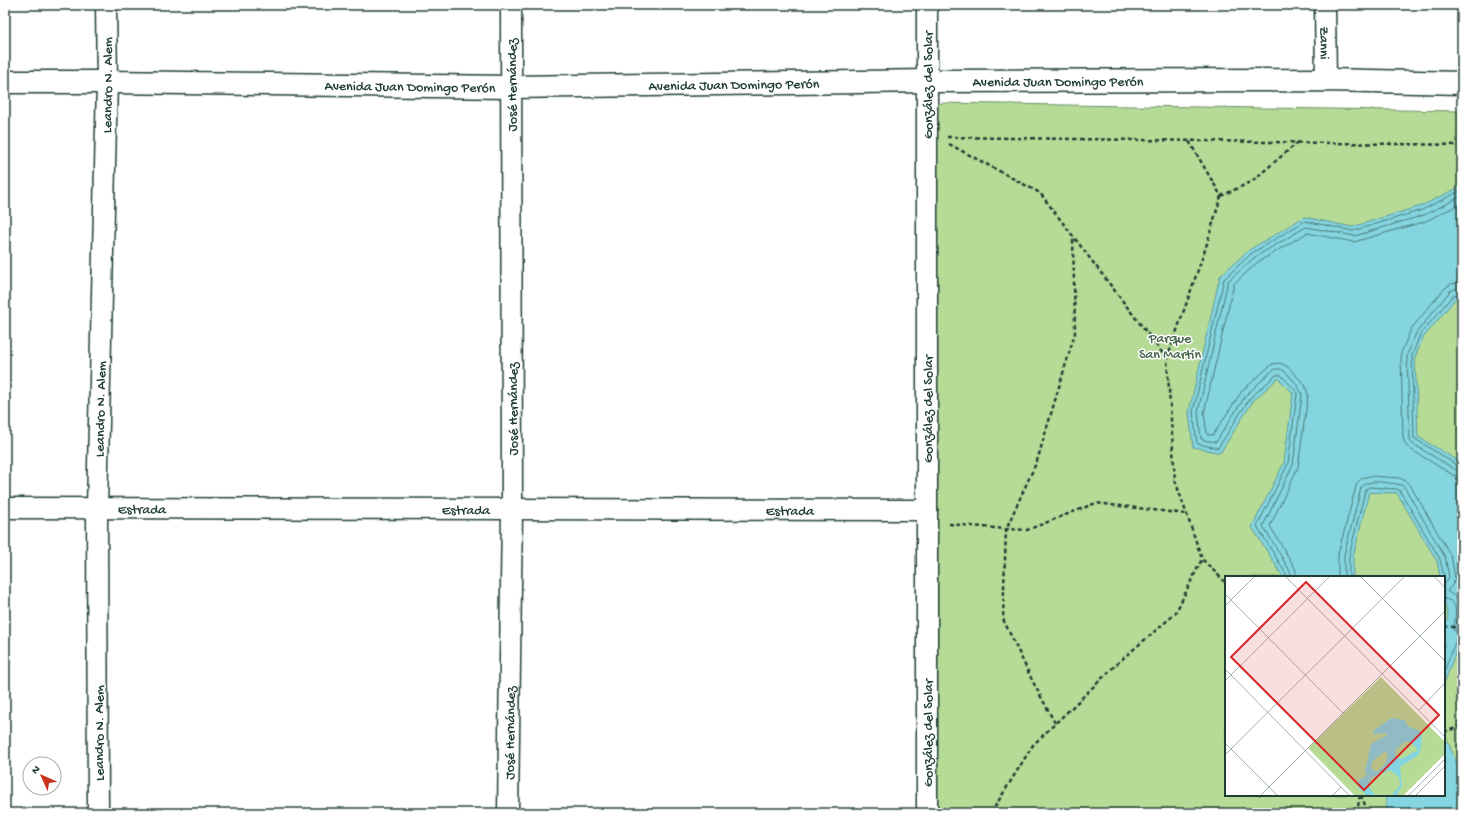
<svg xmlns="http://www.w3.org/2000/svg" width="1467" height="818" viewBox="0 0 1467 818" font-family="'Gochi Hand',sans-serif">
<rect width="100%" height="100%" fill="#fff"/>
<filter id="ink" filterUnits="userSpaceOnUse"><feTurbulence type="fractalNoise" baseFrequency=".025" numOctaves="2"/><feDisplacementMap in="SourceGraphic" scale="8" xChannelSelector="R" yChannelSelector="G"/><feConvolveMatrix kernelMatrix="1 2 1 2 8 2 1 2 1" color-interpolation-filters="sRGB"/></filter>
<g filter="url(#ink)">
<!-- green -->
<path fill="#b6db96" stroke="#6a8c65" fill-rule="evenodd" d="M935,103L1462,111V813H927ZM1226,577H1444V795H1226Z"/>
<!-- water -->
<g fill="#85d5e0" stroke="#5c989b">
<polygon points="1462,186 1462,297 1456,298 1423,338 1415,357 1418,437 1462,463 1462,634 1444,684 1444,631 1448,617 1444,598 1444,577 1440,577 1437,561 1397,493 1369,492 1353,557 1353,577 1283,577 1252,527 1284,463 1293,393 1278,378 1253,401 1220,453 1193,447 1189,412 1220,276 1249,250 1304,217 1352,227 1421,206"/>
<polygon points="1444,732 1459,769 1462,770 1462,813 1390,813 1386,809 1386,795 1444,795"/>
</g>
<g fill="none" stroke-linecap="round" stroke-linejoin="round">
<!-- shore -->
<g stroke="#487a79" stroke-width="1">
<polyline points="1462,282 1451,284 1444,289 1411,329 1401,353 1403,437 1405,444 1410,449 1453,475 1462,477"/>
<polyline points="1462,288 1454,289 1450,291 1416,333 1407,355 1410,441 1413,444 1456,470 1462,471"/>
<polyline points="1462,293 1453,295 1420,335 1412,355 1414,438 1458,466 1462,466"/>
<polyline points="1286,577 1286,574 1257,526 1288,464 1297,394 1296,391 1281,375 1276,375 1250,398 1218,448 1198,444 1197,443 1193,412 1224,279 1252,253 1305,221 1353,231 1422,210 1462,190"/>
<path d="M1291,577L1290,571L1263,526L1293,465L1302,395C1301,388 1287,371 1280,369C1277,369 1276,369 1273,370L1246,395L1216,442L1203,440L1201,439L1198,412L1228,281L1255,257L1306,227L1355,236L1424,215L1462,196"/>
<polyline points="1297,577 1295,568 1270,526 1298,467 1308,395 1305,385 1288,367 1280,363 1272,364 1242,391 1213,435 1208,435 1207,434 1204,413 1234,284 1258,262 1307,233 1354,242 1426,221 1462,203"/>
<polyline points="1338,577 1338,554 1357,483 1362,478 1370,476 1400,478 1405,481 1410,485 1451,556 1455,578 1453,584 1447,591 1458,599 1462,612"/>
<path d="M1344,577V555L1361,488C1368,478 1386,483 1397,484L1401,485L1405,488L1445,557L1449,577L1447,581L1444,585"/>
<polyline points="1349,577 1349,556 1365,491 1369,487 1397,489 1400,491 1440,559 1444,577"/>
<path d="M1444,599C1461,600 1455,620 1453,630L1455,631L1462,630"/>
<polyline points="1444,672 1457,637 1462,635"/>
</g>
<!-- street casing -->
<g stroke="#1f3d34" stroke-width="23">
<g id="street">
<path id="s1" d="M1325,5L1326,80"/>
<path id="s2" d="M5,508L927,510"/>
<path id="s3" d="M98,813L97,508L107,82L106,5"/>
<path id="s4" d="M508,813L512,510L511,5"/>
<polyline points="927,813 927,5"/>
</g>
</g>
<!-- secondary casing -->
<g stroke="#1f3d34" stroke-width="25">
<g id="secondary">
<path id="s5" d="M5,82H107L511,87L927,81L1326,80L1462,83"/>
</g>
</g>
<!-- path -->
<g stroke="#1f3d34" stroke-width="2.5" stroke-dasharray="4 3" stroke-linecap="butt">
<polyline points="947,137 1462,145"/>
<polyline points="949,144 1040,193 1167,359 1175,480 1202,559 1226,583"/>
<polyline points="1221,196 1251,182 1297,143"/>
<polyline points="1167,359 1205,250 1221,196 1189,141"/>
<polyline points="949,524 1006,529 1027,530 1096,503 1186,514"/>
<polyline points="1444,626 1462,628"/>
<polyline points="1055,723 1033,682 1003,619 1006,529 1037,461 1075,333 1073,236"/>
<polyline points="1444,732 1462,726"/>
<polyline points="1361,795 1368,813"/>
<polyline points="991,813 1033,745 1121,660 1175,614 1202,559"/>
<polyline points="1357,813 1360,795"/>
</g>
<!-- street -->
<use href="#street" stroke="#fff" stroke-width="20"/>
<!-- secondary -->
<use href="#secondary" stroke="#fff" stroke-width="22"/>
</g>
</g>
<g text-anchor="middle" stroke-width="3" stroke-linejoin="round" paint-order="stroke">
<!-- street labels -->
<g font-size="14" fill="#1f3d34" stroke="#fff">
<text dy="5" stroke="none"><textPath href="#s1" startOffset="38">Zanni</textPath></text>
<text dy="5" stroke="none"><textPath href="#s5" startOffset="1053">Avenida Juan Domingo Perón</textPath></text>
<text dy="5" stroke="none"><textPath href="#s5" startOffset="729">Avenida Juan Domingo Perón</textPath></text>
<text dy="5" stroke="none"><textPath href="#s3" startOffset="728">Leandro N. Alem</textPath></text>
<text dy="5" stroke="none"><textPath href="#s5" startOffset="405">Avenida Juan Domingo Perón</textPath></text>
<text transform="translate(511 85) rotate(-90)" y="5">José Hernández</text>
<text transform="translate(927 85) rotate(-90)" y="5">González del Solar</text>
<text dy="5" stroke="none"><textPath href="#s3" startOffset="404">Leandro N. Alem</textPath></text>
<text transform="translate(512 409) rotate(-90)" y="5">José Hernández</text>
<text transform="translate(927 409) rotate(-90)" y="5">González del Solar</text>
<text dy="5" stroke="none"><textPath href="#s2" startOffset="137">Estrada</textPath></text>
<text dy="5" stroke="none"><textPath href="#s2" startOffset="461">Estrada</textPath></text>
<text dy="5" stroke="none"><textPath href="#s2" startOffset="785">Estrada</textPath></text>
<text transform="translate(98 733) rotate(-90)" y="5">Leandro N. Alem</text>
<text dy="5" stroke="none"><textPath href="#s4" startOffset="80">José Hernández</textPath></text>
<text transform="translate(927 733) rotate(-90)" y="5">González del Solar</text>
</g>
<!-- park labels -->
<g font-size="14" fill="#45644c" stroke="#fff">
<text x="1170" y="342">Parque<tspan x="1170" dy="16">San Martín</tspan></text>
</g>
</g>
<!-- overview -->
<g transform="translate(1225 576)">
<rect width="220" height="220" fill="#fff"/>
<path d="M156,101L220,166V178L178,220H130L83,172Z" fill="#b6db96"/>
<path d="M166,142L179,144L183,150L197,156L196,173L193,179L175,191L177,210L171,220H166L175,209L174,201L165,194L146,202L143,209L150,220H142L133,211V205L142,199L140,195L146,168L162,159V157L150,158L148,155ZM179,166H186L193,174L176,183L171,181L170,175ZM160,175L163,178L160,188L152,196L148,194L146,190L148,185Z" fill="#85d5e0" fill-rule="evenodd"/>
<path fill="none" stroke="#a5b1ae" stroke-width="1" d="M60,0L220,161M135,0L220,85M209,0L220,12M0,18L118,137M0,30L30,0M0,93L125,220M0,105L105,0M194,134L220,107M0,167L53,220M0,179L180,0M35,220L220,35M107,220L116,211M183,220L220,183M190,220L220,190"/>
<path fill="#d62828" fill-opacity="0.15" stroke="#d62828" stroke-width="2" d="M81,6L214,139L139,214L6,81Z"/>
<rect width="220" height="220" fill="none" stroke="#1f3d34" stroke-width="2"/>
</g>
<!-- margin -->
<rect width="1467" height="818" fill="none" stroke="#fff" stroke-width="20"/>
<rect x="10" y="10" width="1447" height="798" fill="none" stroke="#1f3d34" stroke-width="1.5" filter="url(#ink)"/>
<!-- north arrow -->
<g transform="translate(42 776) rotate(315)"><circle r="19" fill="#ffffff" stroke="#a5b1ae"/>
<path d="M0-3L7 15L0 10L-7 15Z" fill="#c8321e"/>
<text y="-6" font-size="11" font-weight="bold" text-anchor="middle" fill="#1f3d34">N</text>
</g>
</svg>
